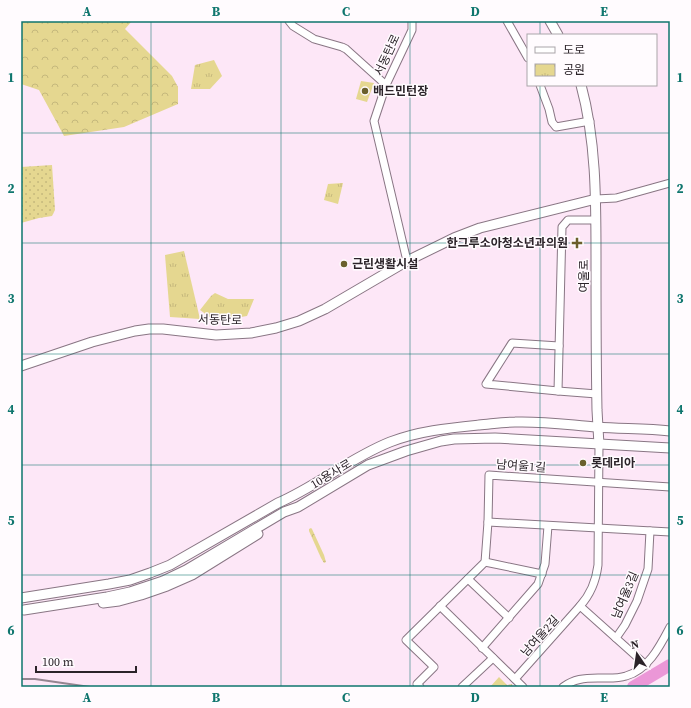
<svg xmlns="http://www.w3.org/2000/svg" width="691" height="708" viewBox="0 0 691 708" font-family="'Source Serif 4','Noto Sans KR',serif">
<defs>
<pattern id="grass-dots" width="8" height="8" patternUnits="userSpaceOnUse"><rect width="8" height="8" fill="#e5d790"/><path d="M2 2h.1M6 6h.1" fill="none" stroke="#c5b87c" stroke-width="1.8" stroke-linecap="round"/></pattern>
<pattern id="forest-crowns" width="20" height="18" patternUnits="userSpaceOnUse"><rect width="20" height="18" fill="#e5d790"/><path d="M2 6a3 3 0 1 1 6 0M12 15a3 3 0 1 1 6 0" fill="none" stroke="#c5b87c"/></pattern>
<pattern id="park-tufts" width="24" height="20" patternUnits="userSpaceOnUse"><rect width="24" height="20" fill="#e5d790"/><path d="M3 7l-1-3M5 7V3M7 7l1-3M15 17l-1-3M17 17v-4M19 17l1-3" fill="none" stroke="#c5b87c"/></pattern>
</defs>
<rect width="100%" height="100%" fill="#fde7f7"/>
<!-- grass -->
<polygon fill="url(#grass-dots)" points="52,165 55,210 52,216 39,218 21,223 21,167"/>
<!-- forest -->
<g fill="url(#forest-crowns)">
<polygon points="21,21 132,21 125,29 172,76 178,87 178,104 124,127 64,136 39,90 21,84"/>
<polygon points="311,528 312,529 324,555 326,562 324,563 321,558 309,531 309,529"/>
</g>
<!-- park -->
<g fill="url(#park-tufts)">
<polygon points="214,60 222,76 210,89 191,89 195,65"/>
<polygon points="343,183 338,204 324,200 328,184"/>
<polygon points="184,251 200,319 170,317 165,255"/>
<polygon points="215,293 228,299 254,299 247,316 223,320 211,318 200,310 211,296"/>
<polygon points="499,677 507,685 512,684 513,687 490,687"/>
</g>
<!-- pitch -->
<polygon fill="#e5d790" points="361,81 374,83 367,102 356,99"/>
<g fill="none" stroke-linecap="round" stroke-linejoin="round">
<!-- river -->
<polyline stroke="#eb97d7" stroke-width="12" points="633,687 670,665"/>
<!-- street casing -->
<g stroke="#897684" stroke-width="9">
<g id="street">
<polyline points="289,21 293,26 314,39 342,47 346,49 386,85"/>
<polyline points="507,21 528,58"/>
<polyline points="540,85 549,109 552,122 556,127 590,121"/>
<polyline points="596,199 616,198 670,183"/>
<polyline points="407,261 374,121 386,85 412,30 412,21"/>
<polyline points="559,346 512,343 486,384 558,391 597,394"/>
<polyline points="558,391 562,227 568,220 596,220"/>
<polyline points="488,522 670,532"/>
<polyline points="485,562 542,574"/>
<polyline points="468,579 509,618"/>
<polyline points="440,606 523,687"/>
<polyline points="580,606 646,665"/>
<polyline points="616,638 625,625 637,601 648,569 650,531"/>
<polyline points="482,648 538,584 545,564 548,526"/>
<path d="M515,679L580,606C591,594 596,581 598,565L599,445"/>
<polyline points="420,687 417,684 434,667 406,640 485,562 488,522 489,475 670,487"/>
<polyline points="462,687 493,658"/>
<path d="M563,687C574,679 584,678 598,678C607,678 617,679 626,676C648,670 660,646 670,627"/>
</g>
</g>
<!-- secondary casing -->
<g stroke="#897684" stroke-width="11">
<g id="secondary">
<polyline points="550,21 558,35"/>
<path d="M581,85C596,140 596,198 596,255C596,307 596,359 597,410L599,445"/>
<polyline points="21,366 92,342 135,331 149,329 163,329 216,335 251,333 276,328 299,321 325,309 407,261 454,238 480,228 596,199"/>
<path d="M21,598L109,584L130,580L150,573L170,565L278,503C317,486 350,458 390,442C418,431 449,428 479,425C491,424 503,422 515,422C543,421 570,425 597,427C621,429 646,428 670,431"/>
<polyline points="103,603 119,601 141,595 167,586 192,575 258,534"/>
<polyline points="24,610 107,597 130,592 163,581 186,570 284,512 298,507 368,465 406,451 441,441 454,439 495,438 670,448"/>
</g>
</g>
<!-- street -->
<use href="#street" stroke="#fff" stroke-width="7"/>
<!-- secondary -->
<use href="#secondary" stroke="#fff" stroke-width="9"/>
<!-- rail -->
<polyline stroke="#948590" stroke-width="2" points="21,679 35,679 90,687"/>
</g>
<!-- grid -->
<path fill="none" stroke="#0f766e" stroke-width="1" stroke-opacity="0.55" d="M151,21V687M281,21V687M410,21V687M540,21V35M540,85V687M21,133H670M21,243H670M21,354H670M21,465H670M21,575H670"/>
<!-- markers -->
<g fill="#6a602c" stroke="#fffbfe" stroke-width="1.5">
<circle cx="365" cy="91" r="4"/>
<path d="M575 237h4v4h4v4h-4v4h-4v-4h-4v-4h4z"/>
<circle cx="344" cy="264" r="4"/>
<circle cx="583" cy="463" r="4"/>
</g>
<g text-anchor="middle" stroke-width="3" stroke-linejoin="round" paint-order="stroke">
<!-- street labels -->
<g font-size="12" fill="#2b2329" stroke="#fffbfe">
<text transform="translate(387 55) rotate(-65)" y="4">서동탄로</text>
<text transform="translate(584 276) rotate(-90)" y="4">여울로</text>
<text transform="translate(220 320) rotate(1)" y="4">서동탄로</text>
<text transform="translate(521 466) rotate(4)" y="4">남여울1길</text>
<text transform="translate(331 474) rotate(-31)" y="4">10용사로</text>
<text transform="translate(625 595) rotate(-67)" y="4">남여울3길</text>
<text transform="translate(540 636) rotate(-48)" y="4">남여울2길</text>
</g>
<!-- poi labels -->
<g font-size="12" font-weight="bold" fill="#2b2329" stroke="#fffbfe" text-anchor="start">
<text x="373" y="95">배드민턴장</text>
<text x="568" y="247" text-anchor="end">한그루소아청소년과의원</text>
<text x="352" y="268">근린생활시설</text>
<text x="591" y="467">롯데리아</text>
</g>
</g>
<!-- border -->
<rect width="691" height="708" fill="none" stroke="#fffbfe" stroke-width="44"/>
<!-- legend -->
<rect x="527" y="34" width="130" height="52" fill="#fffbfe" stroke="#aaa5a9"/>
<rect x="535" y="47" width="20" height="6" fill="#ffffff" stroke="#aaa5a9"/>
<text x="563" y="54" font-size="12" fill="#2b2329">도로</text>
<rect x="535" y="64" width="20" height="12" fill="url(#park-tufts)" stroke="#aaa5a9"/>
<text x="563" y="74" font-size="12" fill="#2b2329">공원</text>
<!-- north arrow -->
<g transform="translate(637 654) rotate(347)" stroke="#fffbfe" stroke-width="3" paint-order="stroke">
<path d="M0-3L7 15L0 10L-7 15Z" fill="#2b2329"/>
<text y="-6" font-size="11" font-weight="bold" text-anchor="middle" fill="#2b2329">N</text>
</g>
<!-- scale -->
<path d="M36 666v6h100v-6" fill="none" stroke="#2b2329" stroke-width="2"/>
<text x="42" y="666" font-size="12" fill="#2b2329" stroke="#fffbfe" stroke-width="3" paint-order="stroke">100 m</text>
<rect x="22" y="22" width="647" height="664" fill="none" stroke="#0f766e" stroke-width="1.5"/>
<g font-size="13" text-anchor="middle" font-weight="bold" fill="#0f766e">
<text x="87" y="16">A</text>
<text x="216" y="16">B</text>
<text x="346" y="16">C</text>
<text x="475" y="16">D</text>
<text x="604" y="16">E</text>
<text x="11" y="82">1</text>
<text x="680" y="82">1</text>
<text x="11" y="193">2</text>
<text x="680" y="193">2</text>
<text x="11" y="303">3</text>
<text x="680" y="303">3</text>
<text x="11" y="414">4</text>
<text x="680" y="414">4</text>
<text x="11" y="525">5</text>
<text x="680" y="525">5</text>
<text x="11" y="635">6</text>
<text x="680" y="635">6</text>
<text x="87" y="702">A</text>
<text x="216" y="702">B</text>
<text x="346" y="702">C</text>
<text x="475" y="702">D</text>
<text x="604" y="702">E</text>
</g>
</svg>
